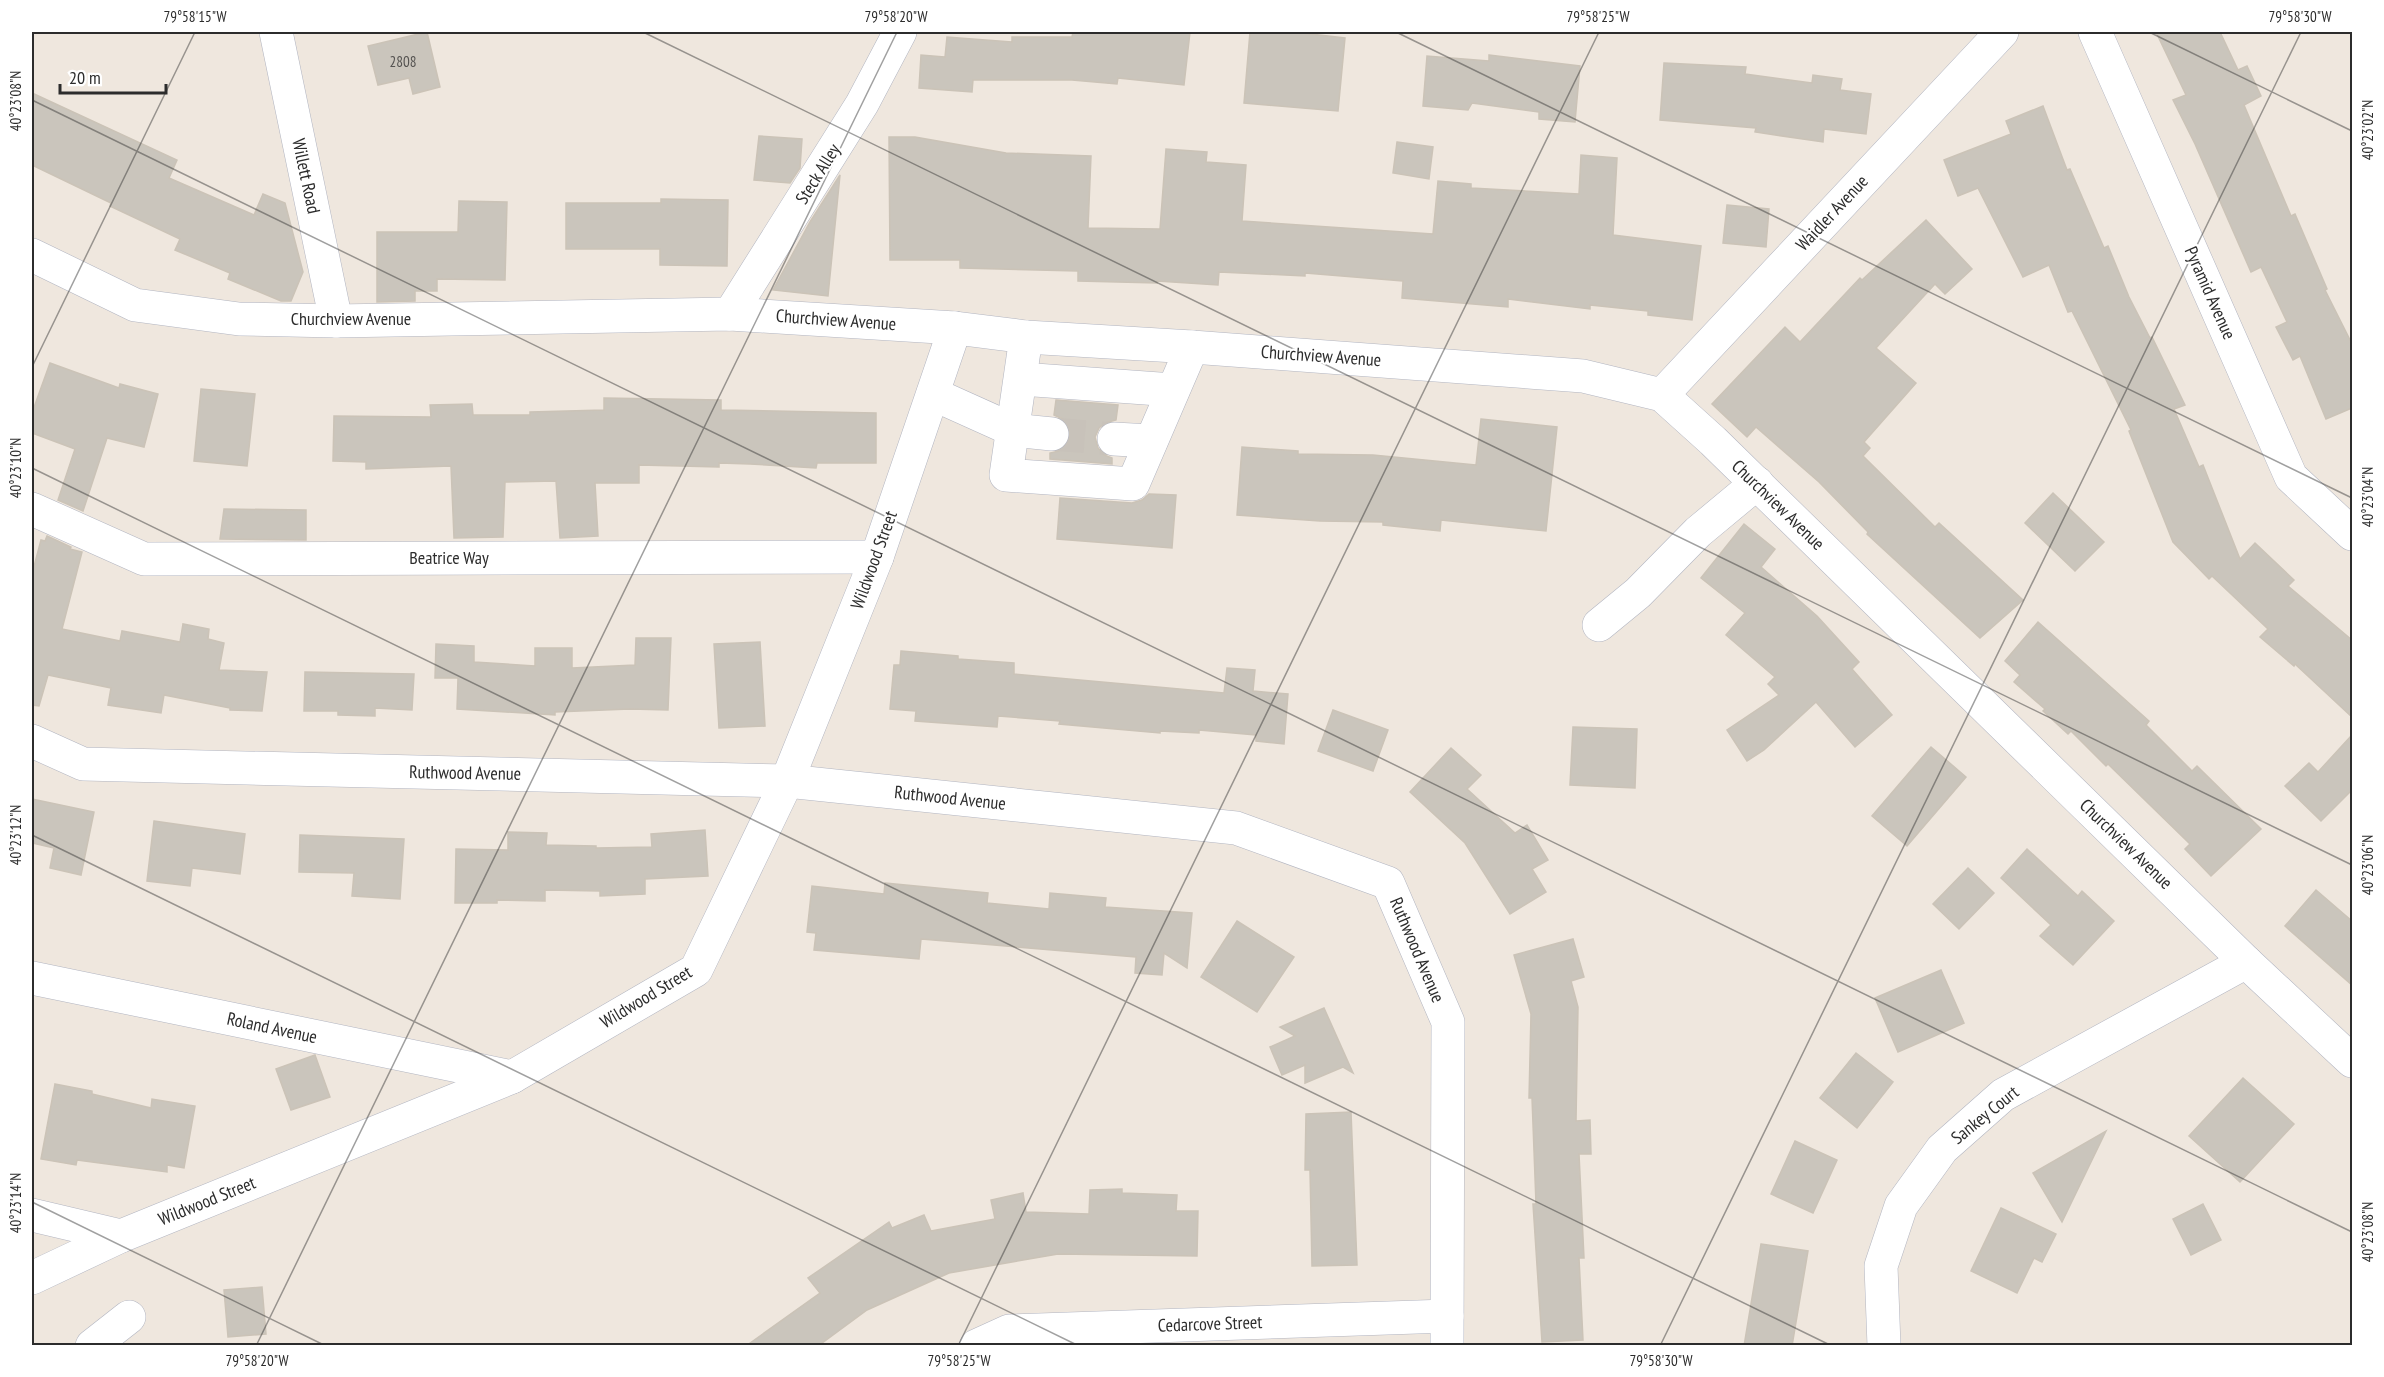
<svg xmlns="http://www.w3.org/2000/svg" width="2384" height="1377" viewBox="0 0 2384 1377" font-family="'PT Sans Narrow',sans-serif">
<rect width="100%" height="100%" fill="#efe7de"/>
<!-- building -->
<g fill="#cac5bc" stroke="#cbc3b7" stroke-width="1.5">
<polygon points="427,32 440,87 413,94 409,78 378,85 368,46"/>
<polygon points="1073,32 1190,32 1184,85 1118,78 1117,84 1072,80 973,80 972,92 919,88 921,55 945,57 947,37 1012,42 1012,37 1072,37"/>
<polygon points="1250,32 1293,32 1345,38 1338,111 1244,103"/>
<polygon points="2156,32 2220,32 2238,70 2247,66 2261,96 2244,105 2291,216 2295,214 2327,289 2325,290 2352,344 2352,408 2326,419 2300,356 2293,360 2276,327 2287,322 2261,267 2251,272 2195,144 2173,100 2186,95"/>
<polygon points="1489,55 1580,66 1575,122 1539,119 1539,112 1472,103 1468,110 1423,106 1427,56 1489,61"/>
<polygon points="1664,63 1746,67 1745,74 1812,83 1813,75 1842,79 1840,90 1871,94 1866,134 1824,129 1823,142 1755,132 1756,128 1660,120"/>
<polygon points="32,93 177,160 169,178 254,215 263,194 285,203 303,272 291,301 281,301 228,279 230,273 175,250 180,239 110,206 111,203 32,165"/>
<polygon points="2043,106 2067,170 2070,169 2104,248 2108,246 2129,297 2150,338 2152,337 2185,405 2174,409 2199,467 2203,465 2240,559 2255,543 2294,580 2288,586 2352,640 2352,717 2295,664 2294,666 2260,637 2268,629 2212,576 2209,579 2173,542 2129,431 2131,430 2072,311 2068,312 2049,265 2023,277 1978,188 1958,196 1944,160 2011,134 2006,121"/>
<polygon points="759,136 802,139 800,168 790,183 754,180"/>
<polygon points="889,137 915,137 1006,153 1091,156 1088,228 1160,229 1166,149 1207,152 1206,162 1246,165 1242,221 1433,234 1438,181 1471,184 1471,188 1579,194 1581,155 1617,158 1613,235 1701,246 1692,320 1648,315 1648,311 1590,305 1590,309 1508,299 1508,307 1402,298 1403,281 1305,273 1305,276 1219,272 1218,285 1157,281 1157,283 1078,281 1078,271 960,268 960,260 890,260"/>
<polygon points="1397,142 1433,147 1429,179 1393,173"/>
<polygon points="840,175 828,296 773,290 810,222"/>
<polygon points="661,199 728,200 727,266 660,265 660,249 566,249 566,203 661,203"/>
<polygon points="459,201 507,202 505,280 437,279 437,291 415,291 415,301 377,302 377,232 458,232"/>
<polygon points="1727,205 1769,209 1766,247 1723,243"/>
<polygon points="1926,220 1972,269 1945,294 1935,284 1876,348 1916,383 1864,442 1870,448 1863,456 1935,527 1939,523 2023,600 1980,638 1867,534 1868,532 1819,482 1756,427 1747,437 1712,404 1785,327 1800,342 1860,278 1862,280"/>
<polygon points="50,363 119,388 120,384 158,394 144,447 107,438 83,511 58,500 75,449 32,433 32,413"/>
<polygon points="201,389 255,394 247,466 194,461"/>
<polygon points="604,398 721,400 721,410 876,413 876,463 817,463 816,468 750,464 719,463 719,467 639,465 639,483 595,483 598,536 560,538 556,481 505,482 503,537 454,538 451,466 366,469 366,462 333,461 334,416 431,417 430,405 472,404 473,415 530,415 530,412 604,410"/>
<polygon points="1056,400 1118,405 1116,420 1105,423 1099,428 1095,437 1098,448 1104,455 1112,458 1112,464 1050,459 1050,453 1059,451 1067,445 1071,435 1069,427 1063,419 1054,415"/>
<polygon points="1481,419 1557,427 1546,531 1441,520 1440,531 1383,525 1383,522 1320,521 1237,515 1242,447 1298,451 1298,454 1373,455 1476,465"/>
<polygon points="2053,493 2104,542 2075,571 2025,523"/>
<polygon points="1149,494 1176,495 1172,548 1057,539 1060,498 1132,503 1142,500"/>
<polygon points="224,509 306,510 306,540 220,539"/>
<polygon points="1744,524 1775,549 1761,567 1817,616 1859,662 1852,669 1892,715 1855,747 1816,702 1764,750 1747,761 1727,730 1779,695 1768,684 1775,677 1726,635 1745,613 1701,578"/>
<polygon points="47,536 71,547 70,549 82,552 62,629 120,641 122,631 180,642 183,624 209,629 208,639 224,643 219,670 267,672 262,711 230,710 230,708 164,695 161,713 108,705 111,688 48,675 39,706 32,705 32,574 41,540 45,541"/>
<polygon points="2038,622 2149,721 2146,725 2192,771 2197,766 2261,829 2211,876 2185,849 2190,844 2108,764 2106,766 2071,731 2068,734 2043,711 2045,709 2014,682 2020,675 2005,661"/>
<polygon points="636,638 671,638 668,710 630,709 555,712 555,715 457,709 458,678 435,678 436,644 474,646 474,662 535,666 535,648 572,648 572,668 635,665"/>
<polygon points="760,642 765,726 719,728 714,644"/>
<polygon points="901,651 958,656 958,659 1014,663 1014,674 1224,693 1227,668 1255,670 1253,691 1288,694 1284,744 1256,741 1256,735 1199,730 1199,733 1160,731 1160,733 1059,724 1060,721 998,716 997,727 915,721 916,711 890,709 894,665 900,665"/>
<polygon points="305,672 414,674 412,710 375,708 375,716 338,715 338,711 304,711"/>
<polygon points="1333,710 1388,730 1373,771 1318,751"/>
<polygon points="1573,727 1637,729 1635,788 1570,785"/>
<polygon points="2352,735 2352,790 2321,821 2285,786 2309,763 2318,772"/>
<polygon points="1931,747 1966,777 1907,846 1872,816"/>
<polygon points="1451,748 1481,775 1467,789 1515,833 1527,825 1548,860 1532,869 1546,892 1510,914 1465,843 1410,792"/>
<polygon points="32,799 94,812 81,875 50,868 54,848 32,843"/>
<polygon points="154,821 245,834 240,874 192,868 190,886 147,881"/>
<polygon points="705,830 708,876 645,879 645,894 600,896 600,891 545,890 545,901 497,900 497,903 455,903 456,849 508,850 508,832 547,833 546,845 596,846 596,848 652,847 651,834"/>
<polygon points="300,835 404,839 400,899 352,896 354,873 299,872"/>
<polygon points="2027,849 2078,896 2082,891 2114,921 2073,965 2040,936 2051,925 2001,878"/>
<polygon points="1968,868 1994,893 1959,929 1933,904"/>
<polygon points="885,883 988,893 987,903 1049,909 1050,893 1106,898 1105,907 1192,913 1187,968 1164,953 1162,975 1135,973 1136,957 921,939 919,959 814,950 816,933 807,932 812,886 884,894"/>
<polygon points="2316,890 2352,921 2352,985 2285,926"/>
<polygon points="1237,921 1294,957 1257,1012 1201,977"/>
<polygon points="1573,939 1584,977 1571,981 1578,1007 1576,1121 1590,1120 1591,1154 1579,1154 1584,1258 1579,1258 1583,1340 1542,1342 1533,1204 1536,1204 1532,1098 1529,1098 1531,1014 1514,955"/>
<polygon points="1941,970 1964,1023 1898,1052 1875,998"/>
<polygon points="1324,1008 1353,1073 1343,1067 1305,1083 1305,1065 1282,1075 1270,1047 1295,1036 1280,1027"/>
<polygon points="1856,1053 1893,1082 1857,1128 1820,1098"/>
<polygon points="315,1055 330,1097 291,1110 276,1069"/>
<polygon points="2243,1078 2294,1124 2240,1182 2189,1136"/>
<polygon points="55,1084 92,1091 92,1094 151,1108 152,1099 195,1106 184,1168 167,1165 167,1172 77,1160 76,1165 41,1159"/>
<polygon points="1351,1112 1357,1265 1312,1266 1310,1170 1305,1170 1306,1114"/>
<polygon points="2106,1131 2062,1222 2033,1173"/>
<polygon points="1795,1141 1837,1160 1813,1213 1771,1194"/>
<polygon points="1122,1189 1122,1193 1177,1195 1176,1211 1198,1211 1197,1256 1058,1254 949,1273 867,1310 818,1346 746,1346 820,1293 808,1278 889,1222 892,1228 924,1215 931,1231 995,1219 991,1200 1023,1193 1026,1212 1089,1214 1090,1190"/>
<polygon points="2203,1204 2221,1240 2191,1255 2173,1219"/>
<polygon points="2001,1208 2056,1234 2042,1262 2034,1258 2017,1293 1971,1271"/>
<polygon points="1761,1244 1808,1251 1792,1346 1744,1346"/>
<polygon points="262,1287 266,1334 228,1337 224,1290"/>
</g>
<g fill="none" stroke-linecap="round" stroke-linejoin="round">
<!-- minor-tunnel -->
<polyline stroke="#c8c2ba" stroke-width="33" stroke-dasharray="33 16" stroke-linecap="butt" points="1052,434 1114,439"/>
<!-- minor casing -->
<g stroke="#b2b5c1" stroke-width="34">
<g id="minor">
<polyline points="276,32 336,321"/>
<polyline points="2095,32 2291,477 2352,534"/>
<polyline points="32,255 135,305 239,319 336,321 730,314 955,328 1026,337 1192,347 1583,376 1662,395 1713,441 2246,962 2352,1061"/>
<polyline points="730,314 862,104 900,32"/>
<polyline points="1026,337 1006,475 1133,484 1192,347"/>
<polyline points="1021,379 1173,390"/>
<polyline points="933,394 1013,430 1052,434"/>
<polyline points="1662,395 2002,32"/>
<polyline points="1114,439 1151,441"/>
<polyline points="32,509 144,559 877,557"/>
<polyline points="1599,625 1638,593 1698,532 1757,483"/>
<polyline points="32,741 83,764 787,781 1236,828 1388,883 1448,1022 1447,1346"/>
<polyline points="32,978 512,1077"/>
<polyline points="32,1215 121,1236"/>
<polyline points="32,1278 121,1236 512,1077 696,970 787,781 877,557 955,328"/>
<polyline points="92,1346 129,1317"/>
<polyline points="976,1346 1009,1331 1447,1316"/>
<polyline points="1884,1346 1881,1266 1901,1206 1942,1149 2003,1095 2246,962"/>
</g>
</g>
<!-- minor -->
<use href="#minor" stroke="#fff" stroke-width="33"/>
</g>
<!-- ticks -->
<path fill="none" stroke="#2c2c2c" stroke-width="1.5" stroke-opacity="0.45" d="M643,32L2352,865M1396,32L2352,498M2149,32L2352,131M32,100L2352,1232M32,367L195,32M32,468L1832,1346M32,835L1079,1346M32,1202L326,1346M256,1346L897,32M958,1346L1599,32M1660,1346L2301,32"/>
<g text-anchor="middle" stroke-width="4.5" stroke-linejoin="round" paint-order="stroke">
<!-- number labels -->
<g font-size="15" fill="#545250">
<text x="403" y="67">2808</text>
</g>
<!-- street labels -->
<g font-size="18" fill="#2c2c2c" stroke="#fff">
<text transform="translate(818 174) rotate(-58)" y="6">Steck Alley</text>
<text transform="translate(306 176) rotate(78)" y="6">Willett Road</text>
<text transform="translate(1832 213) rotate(-47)" y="6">Waidler Avenue</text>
<text transform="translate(2210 293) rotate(66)" y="6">Pyramid Avenue</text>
<text x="351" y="325">Churchview Avenue</text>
<text transform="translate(836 320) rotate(4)" y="6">Churchview Avenue</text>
<text transform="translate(1321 356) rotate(4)" y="6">Churchview Avenue</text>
<text transform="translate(1778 505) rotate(44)" y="6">Churchview Avenue</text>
<text x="449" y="564">Beatrice Way</text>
<text transform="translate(874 560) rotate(-70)" y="6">Wildwood Street</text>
<text transform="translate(465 773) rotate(1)" y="6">Ruthwood Avenue</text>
<text transform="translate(950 798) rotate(6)" y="6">Ruthwood Avenue</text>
<text transform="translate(2126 844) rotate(44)" y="6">Churchview Avenue</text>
<text transform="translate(1417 950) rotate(67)" y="6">Ruthwood Avenue</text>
<text transform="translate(646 997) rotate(-31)" y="6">Wildwood Street</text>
<text transform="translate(272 1028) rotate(12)" y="6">Roland Avenue</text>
<text transform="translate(1985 1115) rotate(-39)" y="6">Sankey Court</text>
<text transform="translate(207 1201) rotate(-22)" y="6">Wildwood Street</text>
<text transform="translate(1210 1324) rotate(-2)" y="6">Cedarcove Street</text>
</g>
</g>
<!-- border -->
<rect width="2384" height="1377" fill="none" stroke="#ffffff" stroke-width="66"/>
<!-- scale -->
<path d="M60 84v9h106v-9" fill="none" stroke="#2c2c2c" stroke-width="3"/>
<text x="69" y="84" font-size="18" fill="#2c2c2c" stroke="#ffffff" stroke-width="4.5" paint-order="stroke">20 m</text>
<rect x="33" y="33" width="2318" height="1311" fill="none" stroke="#2c2c2c" stroke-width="2"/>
<g font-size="15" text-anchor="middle" fill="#2c2c2c">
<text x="195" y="22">79°58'15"W</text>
<text x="896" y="22">79°58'20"W</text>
<text x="1598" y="22">79°58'25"W</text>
<text x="2300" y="22">79°58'30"W</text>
<text transform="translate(16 101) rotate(-90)" y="5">40°23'08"N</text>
<text transform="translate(2368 130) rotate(-90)" y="5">40°23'02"N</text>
<text transform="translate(16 468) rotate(-90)" y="5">40°23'10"N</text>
<text transform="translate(2368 497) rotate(-90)" y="5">40°23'04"N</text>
<text transform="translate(16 835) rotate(-90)" y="5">40°23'12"N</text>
<text transform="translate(2368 865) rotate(-90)" y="5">40°23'06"N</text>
<text transform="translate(16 1203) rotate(-90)" y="5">40°23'14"N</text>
<text transform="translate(2368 1232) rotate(-90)" y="5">40°23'08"N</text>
<text x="257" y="1366">79°58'20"W</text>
<text x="959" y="1366">79°58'25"W</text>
<text x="1661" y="1366">79°58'30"W</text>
</g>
</svg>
